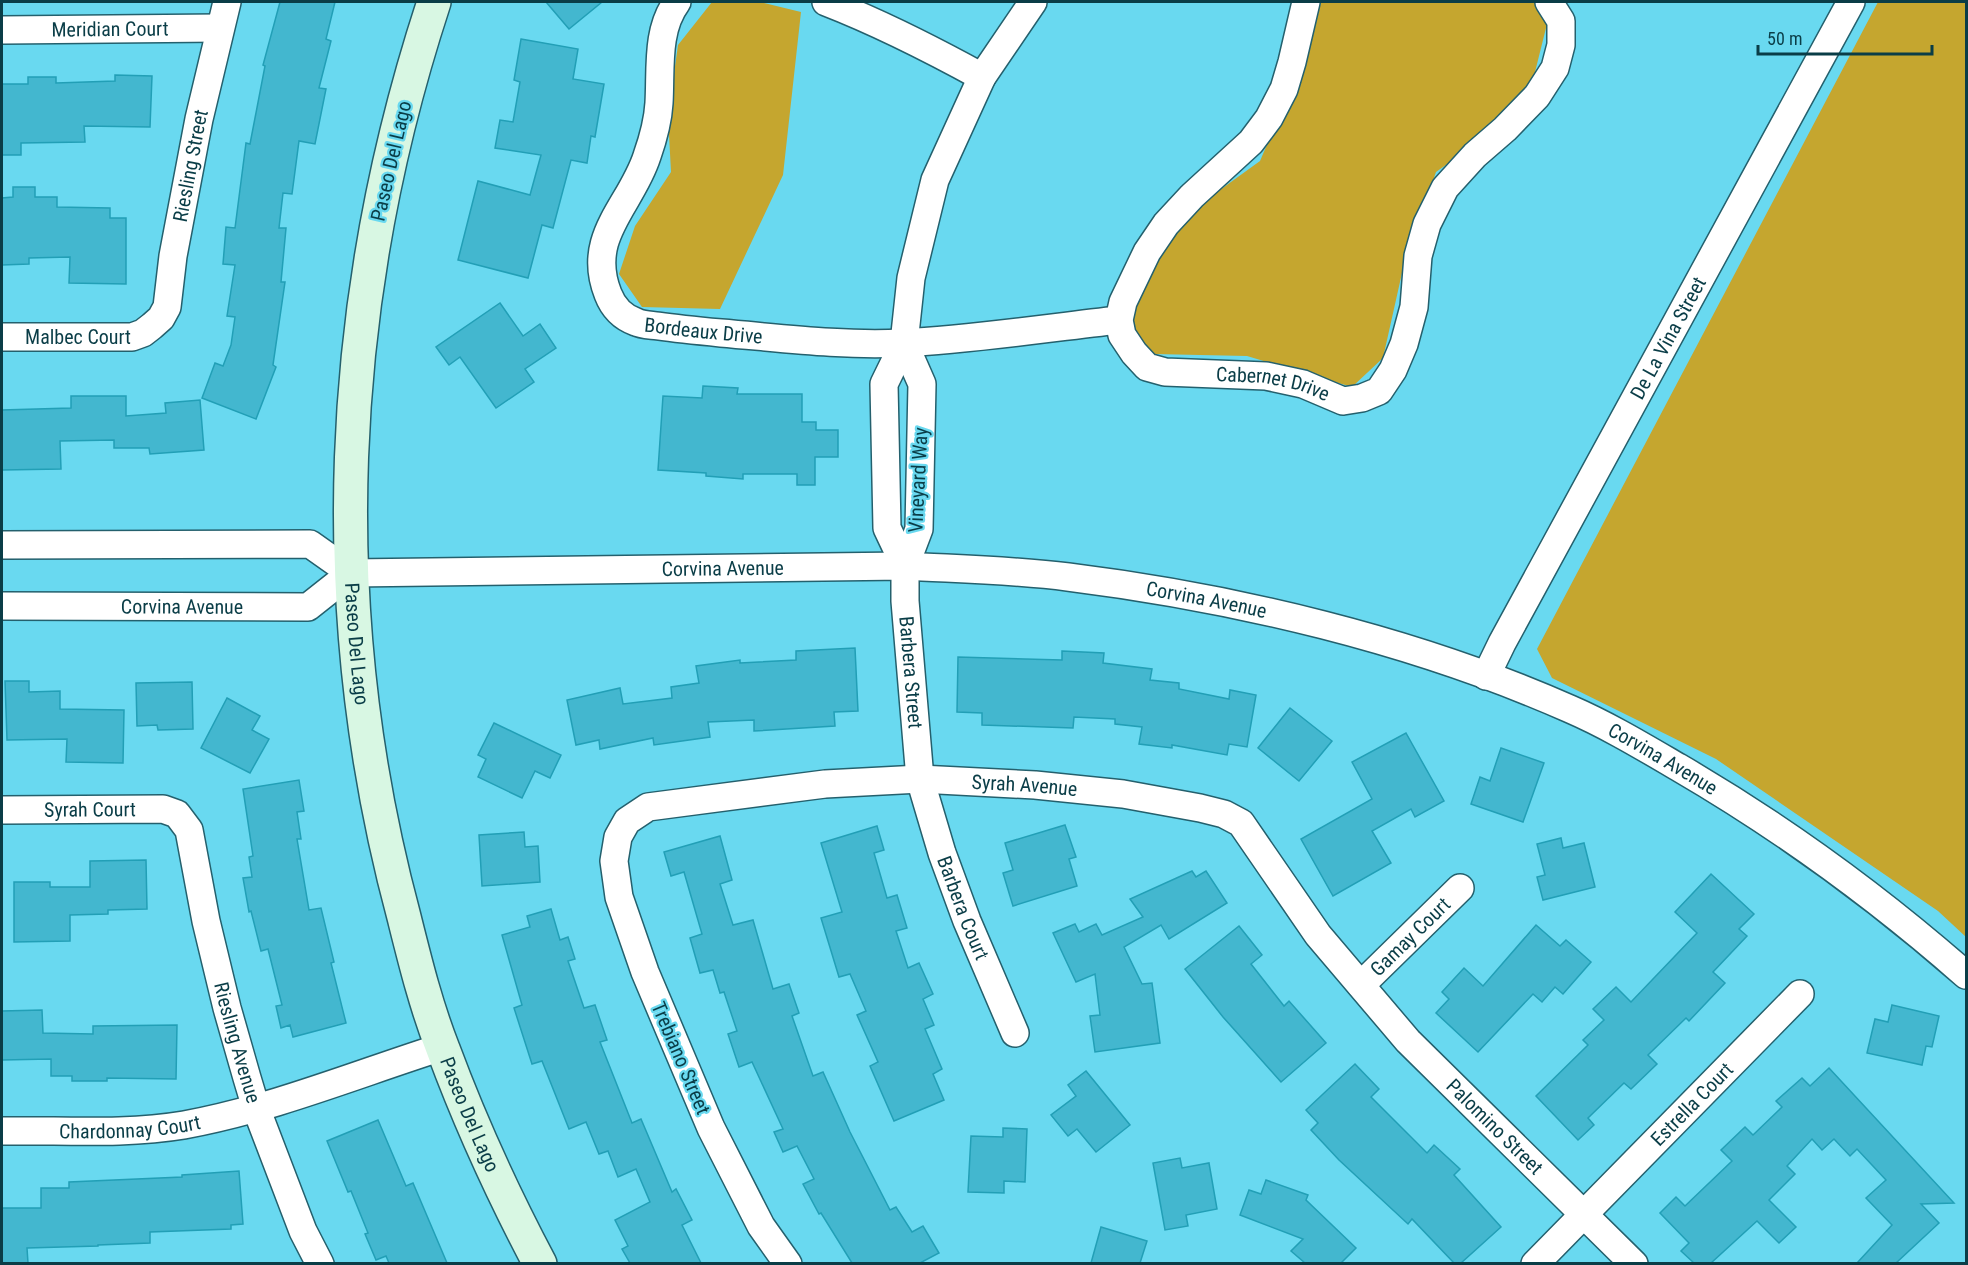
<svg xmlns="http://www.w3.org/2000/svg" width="1968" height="1265" viewBox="0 0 1968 1265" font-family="'Roboto Condensed',sans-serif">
<rect width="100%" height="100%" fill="#69d9f0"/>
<!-- green -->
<g fill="#c5a62f">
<polygon points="712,2 760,2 801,12 783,175 720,309 642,307 619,274 635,226 671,172 668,116 678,45"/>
<polygon points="1321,2 1544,2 1552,4 1526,108 1436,172 1404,264 1383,358 1352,387 1247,356 1153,354 1134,330 1134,281 1195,208 1260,161 1312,40"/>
<polygon points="1878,2 1966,2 1966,937 1938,911 1716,759 1552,678 1537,649"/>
</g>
<!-- building -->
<g fill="#43b7cf" stroke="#229fb6" stroke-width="1.5">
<polygon points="280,2 335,2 326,39 331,41 319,88 326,89 315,144 299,141 292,194 283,193 279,228 286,228 281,282 285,282 273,365 276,367 256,419 202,398 215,363 223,366 231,345 235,317 227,316 235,265 223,264 226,227 235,228 246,143 250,144 265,66 263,65"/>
<polygon points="546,2 602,2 569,29"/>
<polygon points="521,39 578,49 573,79 604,84 595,137 591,136 587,163 571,160 553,228 542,225 528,278 458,260 478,181 530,195 541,155 495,148 500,120 513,122 520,82 514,80"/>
<polygon points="115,75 152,76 150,127 84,126 85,142 21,143 21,155 2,155 2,84 28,84 28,77 56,77 56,83 115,81"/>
<polygon points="13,187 35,187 35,197 57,197 57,207 110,208 110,218 126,218 126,284 69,283 70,257 29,258 29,264 2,265 2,198 13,197"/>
<polygon points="500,303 523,336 540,324 556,348 525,369 534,382 496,408 460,357 449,365 436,347"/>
<polygon points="703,386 738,388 737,394 802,394 802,422 816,422 816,430 838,430 838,457 815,457 815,485 797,485 797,474 743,474 743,479 706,476 706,473 658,470 663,396 702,398"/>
<polygon points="71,396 126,396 126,416 166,413 165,403 200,400 204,450 150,454 149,448 114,448 114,440 60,441 61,469 2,470 2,410 71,408"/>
<polygon points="855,648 858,711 834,712 835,726 754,731 754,720 708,722 710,737 654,745 653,738 600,749 599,740 576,745 567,700 620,688 623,704 672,698 671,687 699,683 696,666 740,660 740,663 796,660 796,651"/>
<polygon points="1062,651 1104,653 1103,663 1152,669 1150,680 1179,683 1179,689 1229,699 1230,690 1256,695 1247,747 1229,744 1227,755 1172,745 1172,748 1139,744 1142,727 1115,724 1115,719 1074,717 1073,728 982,725 982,713 957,712 958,657 1062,660"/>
<polygon points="5,681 29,681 29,692 60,691 60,709 124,710 123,763 66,762 67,739 7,740"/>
<polygon points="192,682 193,729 158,730 157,725 137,726 136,683"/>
<polygon points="227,698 260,716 252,730 269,739 250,773 201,748"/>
<polygon points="1290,708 1332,741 1299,781 1258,748"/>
<polygon points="494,723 561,755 550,778 535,771 522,798 478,777 486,759 478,755"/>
<polygon points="1406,733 1444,801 1415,817 1411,809 1372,831 1391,863 1333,896 1301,839 1372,799 1352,762"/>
<polygon points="1501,748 1544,763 1523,822 1471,804 1480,777 1490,781"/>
<polygon points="299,780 304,811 297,812 301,839 297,839 309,910 321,908 334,962 331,963 346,1023 293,1037 290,1025 281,1028 276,1006 282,1005 268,949 261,951 251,911 249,912 243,878 252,877 249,857 253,856 243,789"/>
<polygon points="1065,825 1076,857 1069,859 1077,886 1013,906 1003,873 1013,870 1005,843"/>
<polygon points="877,826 884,850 874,853 887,898 897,895 907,928 896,931 908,968 919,963 933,994 923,999 934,1025 925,1029 942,1069 933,1074 944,1100 894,1121 870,1066 878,1062 857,1015 866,1011 850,974 839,977 821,918 842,912 821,843"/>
<polygon points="524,832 525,847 538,846 540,882 482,886 479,835"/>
<polygon points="720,836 732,880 720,884 733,925 753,920 773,989 789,984 799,1013 792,1016 813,1076 823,1072 850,1132 890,1210 896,1207 912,1232 923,1226 939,1253 920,1263 852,1263 821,1213 819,1214 803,1184 814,1179 797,1146 783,1152 774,1132 783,1129 752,1062 739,1067 728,1034 737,1031 724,992 720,993 713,970 700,973 690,938 702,934 684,872 671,876 664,852"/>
<polygon points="1561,838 1563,848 1584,843 1595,887 1543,900 1537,877 1545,875 1537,844"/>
<polygon points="146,860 147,909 108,910 108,914 70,915 70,941 14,942 14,882 50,882 50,887 90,887 90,861"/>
<polygon points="1192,871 1196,877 1206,871 1227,903 1169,939 1161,925 1124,947 1142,984 1152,983 1160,1043 1095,1052 1090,1016 1100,1015 1095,974 1076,982 1053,933 1075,924 1079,932 1096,924 1102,935 1143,917 1130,899"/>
<polygon points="1711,874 1754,914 1739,929 1747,936 1713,972 1725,983 1689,1021 1686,1018 1648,1055 1657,1064 1631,1089 1624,1083 1588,1118 1594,1125 1578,1140 1536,1096 1588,1045 1583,1040 1604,1020 1593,1009 1616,987 1631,1002 1697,933 1675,912"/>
<polygon points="551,909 560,940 568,937 575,959 568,961 584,1008 595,1005 607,1040 600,1042 632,1123 641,1119 672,1192 676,1189 692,1220 682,1225 701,1263 630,1263 622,1249 628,1246 615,1220 650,1202 636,1169 618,1177 608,1151 599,1154 586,1122 569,1129 542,1061 532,1064 514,1008 522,1005 502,935 530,927 527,916"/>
<polygon points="1536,925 1560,946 1566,940 1591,962 1563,994 1555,987 1542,1002 1533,994 1478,1052 1436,1013 1449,999 1442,992 1464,968 1483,986"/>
<polygon points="1239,926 1262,955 1251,964 1284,1006 1289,1001 1326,1043 1281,1082 1223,1017 1185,969"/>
<polygon points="1892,1005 1939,1016 1932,1047 1926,1046 1922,1065 1867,1053 1875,1019 1888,1022"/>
<polygon points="42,1010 43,1033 93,1034 93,1026 177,1025 176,1079 107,1078 107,1081 72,1081 72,1076 51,1076 51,1059 2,1060 2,1011"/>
<polygon points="1355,1064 1379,1089 1371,1097 1427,1153 1434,1145 1460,1169 1454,1175 1501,1227 1461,1263 1454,1263 1412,1219 1408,1224 1339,1160 1311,1130 1318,1123 1306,1110"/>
<polygon points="1829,1068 1954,1203 1921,1204 1939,1223 1896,1263 1857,1263 1892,1225 1866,1198 1886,1180 1857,1149 1850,1156 1834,1139 1822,1150 1812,1139 1787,1166 1795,1174 1769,1200 1796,1227 1779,1243 1757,1221 1711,1263 1694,1263 1681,1251 1689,1243 1660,1213 1676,1197 1685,1206 1732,1161 1721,1150 1745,1127 1753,1135 1782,1107 1776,1101 1802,1078 1810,1086"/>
<polygon points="1086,1071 1130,1125 1096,1152 1077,1129 1068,1136 1051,1115 1076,1096 1068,1085"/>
<polygon points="378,1120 406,1186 413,1183 447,1263 389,1263 386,1256 376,1260 365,1234 368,1233 351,1191 348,1192 327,1141"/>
<polygon points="1003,1128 1027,1129 1025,1182 1004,1181 1004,1193 968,1192 971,1136 1003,1137"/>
<polygon points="1180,1158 1182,1168 1209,1163 1217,1209 1186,1215 1188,1226 1165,1230 1153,1163"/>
<polygon points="239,1171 243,1224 231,1225 231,1229 150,1232 150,1243 98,1245 98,1246 27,1248 28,1263 2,1263 2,1208 41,1208 41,1188 69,1188 69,1182 182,1177 182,1175"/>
<polygon points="1266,1180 1308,1195 1306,1200 1356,1248 1341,1263 1305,1263 1291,1251 1303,1239 1240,1215 1249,1190 1261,1194"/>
<polygon points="1101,1227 1147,1241 1140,1263 1091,1263"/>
</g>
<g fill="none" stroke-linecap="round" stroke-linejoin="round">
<!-- street casing -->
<g stroke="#24606d" stroke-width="30">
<g id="street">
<path id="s1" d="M677,2C656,30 661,69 659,103C658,120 653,139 647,156C631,206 585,236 608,294C613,307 622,317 636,322C642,325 651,325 658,326C679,329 700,331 721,333C781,338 842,346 902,343C975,339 1047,328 1119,320"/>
<path d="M826,2C880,23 931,49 982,77"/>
<path id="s2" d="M1306,2L1292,62L1284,89L1269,118L1251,142L1192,196L1166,224L1147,252L1123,302L1119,320L1122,335L1134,353L1147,367L1165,372L1266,376L1303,384L1343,401L1362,398L1379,391L1393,370L1404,344L1414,307L1418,256L1427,224L1445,188L1475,155L1505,129L1537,96L1555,68L1561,45V21L1549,2"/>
<path id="s3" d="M2,30L220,28"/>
<path id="s4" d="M2,337H132L143,333L152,326L161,318L167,307L173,256L199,119L227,2"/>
<path id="s5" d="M904,343L922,384L919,529L905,566V601L920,779L942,853L967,921L1015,1033"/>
<path id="s6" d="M2,545L310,544L351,573L905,566C959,569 1014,570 1068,577C1236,598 1414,640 1570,709C1607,725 1642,746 1678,767C1781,827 1876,896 1966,975"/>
<polyline points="905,566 887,528 884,384 904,343 911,278 935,180 982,77 1033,2"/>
<path id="s7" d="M2,606L308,607L351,573"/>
<path id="s8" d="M1486,676L1502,643L1851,2"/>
<path id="s9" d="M2,810L163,809L177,814L189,830L206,921L227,1008L247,1078L256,1108L303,1231L320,1264"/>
<path id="s10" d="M1361,985L1460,888"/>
<path id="s11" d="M2,1131C62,1130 124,1135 184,1125C272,1109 357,1074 442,1047"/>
<path id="s12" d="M788,1264L761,1226L711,1128L645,972L619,897L614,861L618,837L627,821L648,807L825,784L920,779L1035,785L1123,794L1200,808L1224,814L1241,823L1318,935L1408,1041L1634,1264"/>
<path id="s13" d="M1535,1264L1800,994"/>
</g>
</g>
<!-- secondary casing -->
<g stroke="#24606d" stroke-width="36">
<g id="secondary">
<path id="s14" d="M434,2C336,300 322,613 404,917C415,961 426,1006 443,1049C470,1122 503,1194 540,1264"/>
</g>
</g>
<!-- street -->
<use href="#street" stroke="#fff" stroke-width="27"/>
<!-- secondary -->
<use href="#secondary" stroke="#d8f7e3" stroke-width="33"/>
</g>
<g text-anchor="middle" stroke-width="4.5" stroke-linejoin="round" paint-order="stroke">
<!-- street labels -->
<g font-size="20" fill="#0a3d47" stroke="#69d9f0">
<text dy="7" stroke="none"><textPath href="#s3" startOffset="108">Meridian Court</textPath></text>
<text transform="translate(391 161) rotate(-77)" y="7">Paseo Del Lago</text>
<text dy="7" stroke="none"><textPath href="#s4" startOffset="321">Riesling Street</textPath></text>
<text dy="7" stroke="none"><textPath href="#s1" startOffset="417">Bordeaux Drive</textPath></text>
<text dy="7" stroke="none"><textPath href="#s4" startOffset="76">Malbec Court</textPath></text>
<text dy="7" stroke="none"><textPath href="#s8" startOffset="384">De La Vina Street</textPath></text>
<text dy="7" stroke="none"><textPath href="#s2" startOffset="562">Cabernet Drive</textPath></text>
<text transform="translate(918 480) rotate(-87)" y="7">Vineyard Way</text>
<text dy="7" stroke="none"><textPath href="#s6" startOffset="730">Corvina Avenue</textPath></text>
<text dy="7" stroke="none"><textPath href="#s6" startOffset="1216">Corvina Avenue</textPath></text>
<text dy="7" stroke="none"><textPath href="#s7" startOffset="180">Corvina Avenue</textPath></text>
<text dy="7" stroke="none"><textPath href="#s14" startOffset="651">Paseo Del Lago</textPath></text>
<text dy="7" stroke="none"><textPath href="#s5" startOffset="336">Barbera Street</textPath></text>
<text dy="7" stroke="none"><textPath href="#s6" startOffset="1702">Corvina Avenue</textPath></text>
<text dy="7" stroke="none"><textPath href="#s12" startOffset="888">Syrah Avenue</textPath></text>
<text dy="7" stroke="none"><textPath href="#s9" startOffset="88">Syrah Court</textPath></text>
<text dy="7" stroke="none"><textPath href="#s5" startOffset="579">Barbera Court</textPath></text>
<text dy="7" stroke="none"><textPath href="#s10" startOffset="69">Gamay Court</textPath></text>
<text dy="7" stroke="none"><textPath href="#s9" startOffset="414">Riesling Avenue</textPath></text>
<text transform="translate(681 1058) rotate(67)" y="7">Trebiano Street</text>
<text dy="7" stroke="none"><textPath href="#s13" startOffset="224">Estrella Court</textPath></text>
<text dy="7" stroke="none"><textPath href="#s14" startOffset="1137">Paseo Del Lago</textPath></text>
<text dy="7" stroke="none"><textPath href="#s11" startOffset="128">Chardonnay Court</textPath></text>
<text dy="7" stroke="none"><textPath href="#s12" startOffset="1506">Palomino Street</textPath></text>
</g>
</g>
<!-- border -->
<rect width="1968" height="1265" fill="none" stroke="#0a3d47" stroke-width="6"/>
<!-- scale -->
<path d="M1758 45v9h174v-9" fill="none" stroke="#0a3d47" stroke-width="3"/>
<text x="1767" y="45" font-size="18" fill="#0a3d47" stroke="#69d9f0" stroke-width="4.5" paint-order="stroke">50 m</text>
</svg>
